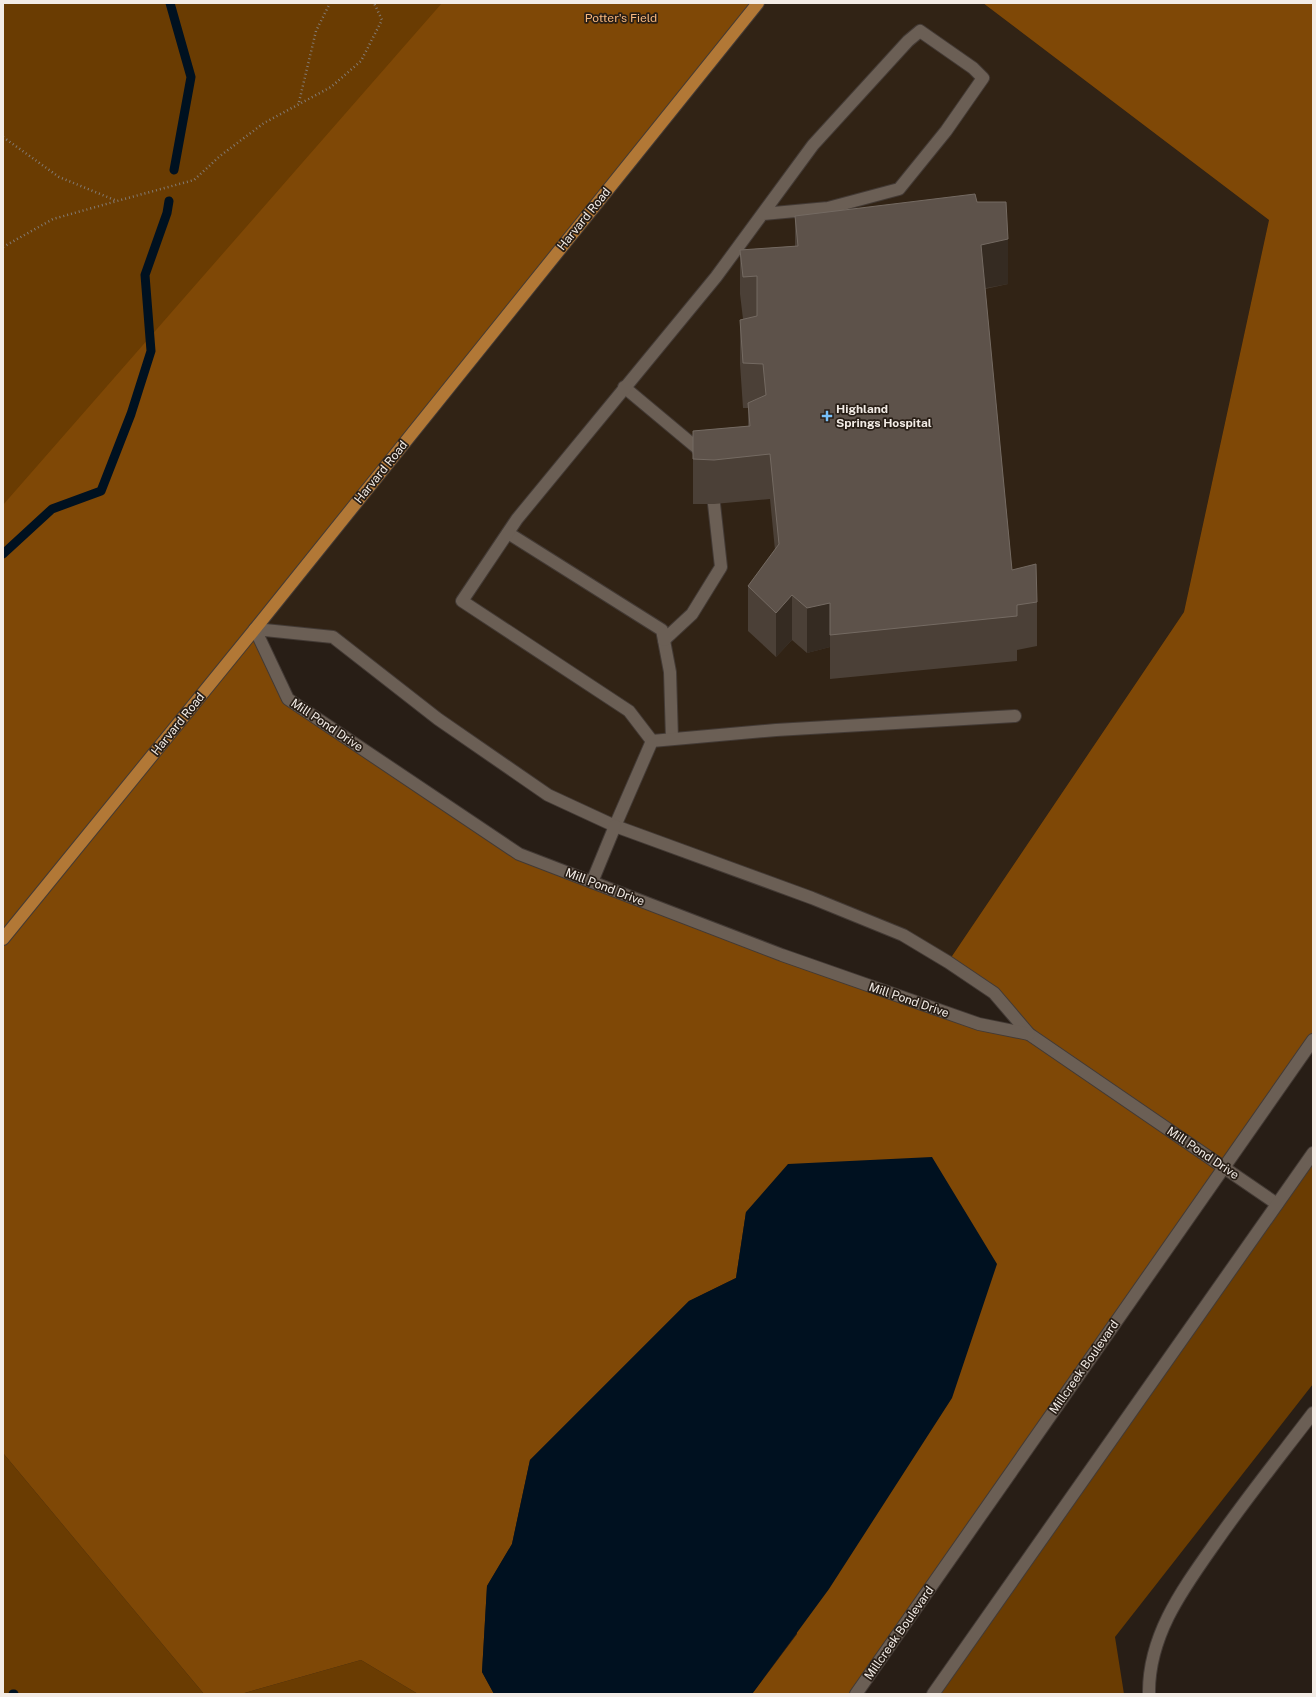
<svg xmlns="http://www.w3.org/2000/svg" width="1316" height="1697" viewBox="0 0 1316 1697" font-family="'Public Sans',sans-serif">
<rect width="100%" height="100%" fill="#281e16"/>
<!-- built -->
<polygon fill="#312315" points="758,3 983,3 1269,220 1184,612 948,962 903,935 548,795 333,637 255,629"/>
<!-- green -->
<g fill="#6a3c02">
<polygon points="3,3 653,3 3,800"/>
<polygon points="1313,1153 1313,1384 1115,1637 1124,1694 933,1694"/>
<polygon points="3,1453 204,1694 3,1694"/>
<polygon points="361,1660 418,1694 241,1694"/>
</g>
<!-- forest -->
<polygon fill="#7f4806" points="442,3 760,3 255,629 288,699 519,854 782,955 1028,1034 994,993 948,962 1184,612 1269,220 983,3 1313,3 1313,1040 856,1694 752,1694 797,1634 746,1212 736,1278 689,1301 530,1460 512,1544 487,1586 482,1672 494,1694 418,1694 361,1660 241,1694 204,1694 3,1453 3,505"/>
<!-- water -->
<polygon fill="#001120" points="932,1157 997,1264 952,1398 829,1589 752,1694 494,1694 482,1672 487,1586 512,1544 530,1460 689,1301 736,1278 746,1212 788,1164"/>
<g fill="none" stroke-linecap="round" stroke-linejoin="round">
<!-- stream -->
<g stroke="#001120" stroke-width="9">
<polyline points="170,3 191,77 174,170"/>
<polyline points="3,554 52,509 101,491 131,414 151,351 145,275 167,213 169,201"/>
<polyline points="13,1694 14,1694"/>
</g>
<!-- service casing -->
<g stroke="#433a35" stroke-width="14">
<g id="service">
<polyline points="624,387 697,448 703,457"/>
<polyline points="508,533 662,630 670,672 672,739"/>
<polyline points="664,640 692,614 721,567 714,504"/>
<polyline points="652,741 629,711 462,601 517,519 716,277 813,145 908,41 920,31 973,68 983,78 946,131 899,189 828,208 763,214"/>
<polyline points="615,826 652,741 776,730 1015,716"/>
<path d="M1149,1694C1148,1634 1185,1586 1218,1539C1248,1496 1281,1455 1313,1413"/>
</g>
</g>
<!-- minor casing -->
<g stroke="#433a35" stroke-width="14">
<g id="minor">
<polyline points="255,629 333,637 438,719 548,795 615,826 812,898 903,935 948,962 994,993 1029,1034 1277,1204"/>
<polyline points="255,629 288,699 519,854 782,955 979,1024 1029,1034"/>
<polyline points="592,882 615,826"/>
</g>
</g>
<!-- tertiary casing -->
<g stroke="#433a35" stroke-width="14">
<g id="tertiary">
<polyline points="856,1694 1313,1040"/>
<polyline points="933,1694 1313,1153"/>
</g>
</g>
<!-- primary casing -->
<g stroke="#433a35" stroke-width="14">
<polyline id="primary" points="3,939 255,629 758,3"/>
</g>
<!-- path -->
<g stroke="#837b74" stroke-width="2.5" stroke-dasharray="1 3" stroke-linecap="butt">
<polyline points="299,102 316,31 330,3"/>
<polyline points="3,137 59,177 117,201 194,180 220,156 264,123 331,87 361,61 382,20 374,3"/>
<polyline points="3,247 53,219 117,201"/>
</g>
<!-- service -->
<use href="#service" stroke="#6b5f55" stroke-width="12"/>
<!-- minor -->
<use href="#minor" stroke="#6b5f55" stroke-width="12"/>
<!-- tertiary -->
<use href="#tertiary" stroke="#6b5f55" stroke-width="12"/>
<!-- primary -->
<use href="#primary" stroke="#b27836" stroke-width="12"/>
</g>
<!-- wall -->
<polygon fill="#4b4037" points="977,202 1008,284 985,289 1012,570 1037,602 1037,646 1017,650 1017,661 830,679 830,647 807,653 792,640 776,657 748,631 748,586 775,550 770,499 714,504 693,504 693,431 748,426 748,408 743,408 740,364 740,320 743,319 740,294 740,250 795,246 795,216"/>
<!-- shaded-wall -->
<g fill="#352b22">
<polygon points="1008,239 1008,284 981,289 981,245"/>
<polygon points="792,595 792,640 776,657 776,613"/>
<polygon points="830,603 830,647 807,653 807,608"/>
</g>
<!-- building -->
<polygon fill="#5d524a" stroke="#746a62" points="975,194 977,202 1006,202 1008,239 981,245 1012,570 1036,564 1037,602 1017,605 1017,616 830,635 830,603 807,608 792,595 776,613 748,586 779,544 770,454 714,460 693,459 693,431 750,426 748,403 766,395 763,364 743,363 740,320 757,316 757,276 743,277 740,250 798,246 795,216"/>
<!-- markers -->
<path fill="#78bff7" stroke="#281e16" stroke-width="1.5" d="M825 410h4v4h4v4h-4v4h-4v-4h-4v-4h4z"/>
<g text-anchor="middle" stroke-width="3.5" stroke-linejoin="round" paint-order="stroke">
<!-- park labels -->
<g font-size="12" fill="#f8b87e" stroke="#281e16">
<text x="621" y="22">Potter's Field</text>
</g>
<!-- street labels -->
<g font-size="12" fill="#f3ece6" stroke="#281e16">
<text transform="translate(584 219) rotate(-51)" y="4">Harvard Road</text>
<text transform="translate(381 472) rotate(-51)" y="4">Harvard Road</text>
<text transform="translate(178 724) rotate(-51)" y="4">Harvard Road</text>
<text transform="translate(327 725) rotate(34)" y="4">Mill Pond Drive</text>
<text transform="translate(605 887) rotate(21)" y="4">Mill Pond Drive</text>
<text transform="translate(909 1000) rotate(19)" y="4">Mill Pond Drive</text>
<text transform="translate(1203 1153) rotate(34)" y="4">Mill Pond Drive</text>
<text transform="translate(1084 1367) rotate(-55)" y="4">Millcreek Boulevard</text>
<text transform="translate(899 1633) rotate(-55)" y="4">Millcreek Boulevard</text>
</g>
<!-- poi labels -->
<g font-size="12" font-weight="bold" fill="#f3ece6" stroke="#281e16" text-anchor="start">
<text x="836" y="413">Highland<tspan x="836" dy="14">Springs Hospital</tspan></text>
</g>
</g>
<!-- border -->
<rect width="1316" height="1697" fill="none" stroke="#f3ece6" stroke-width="8"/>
</svg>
